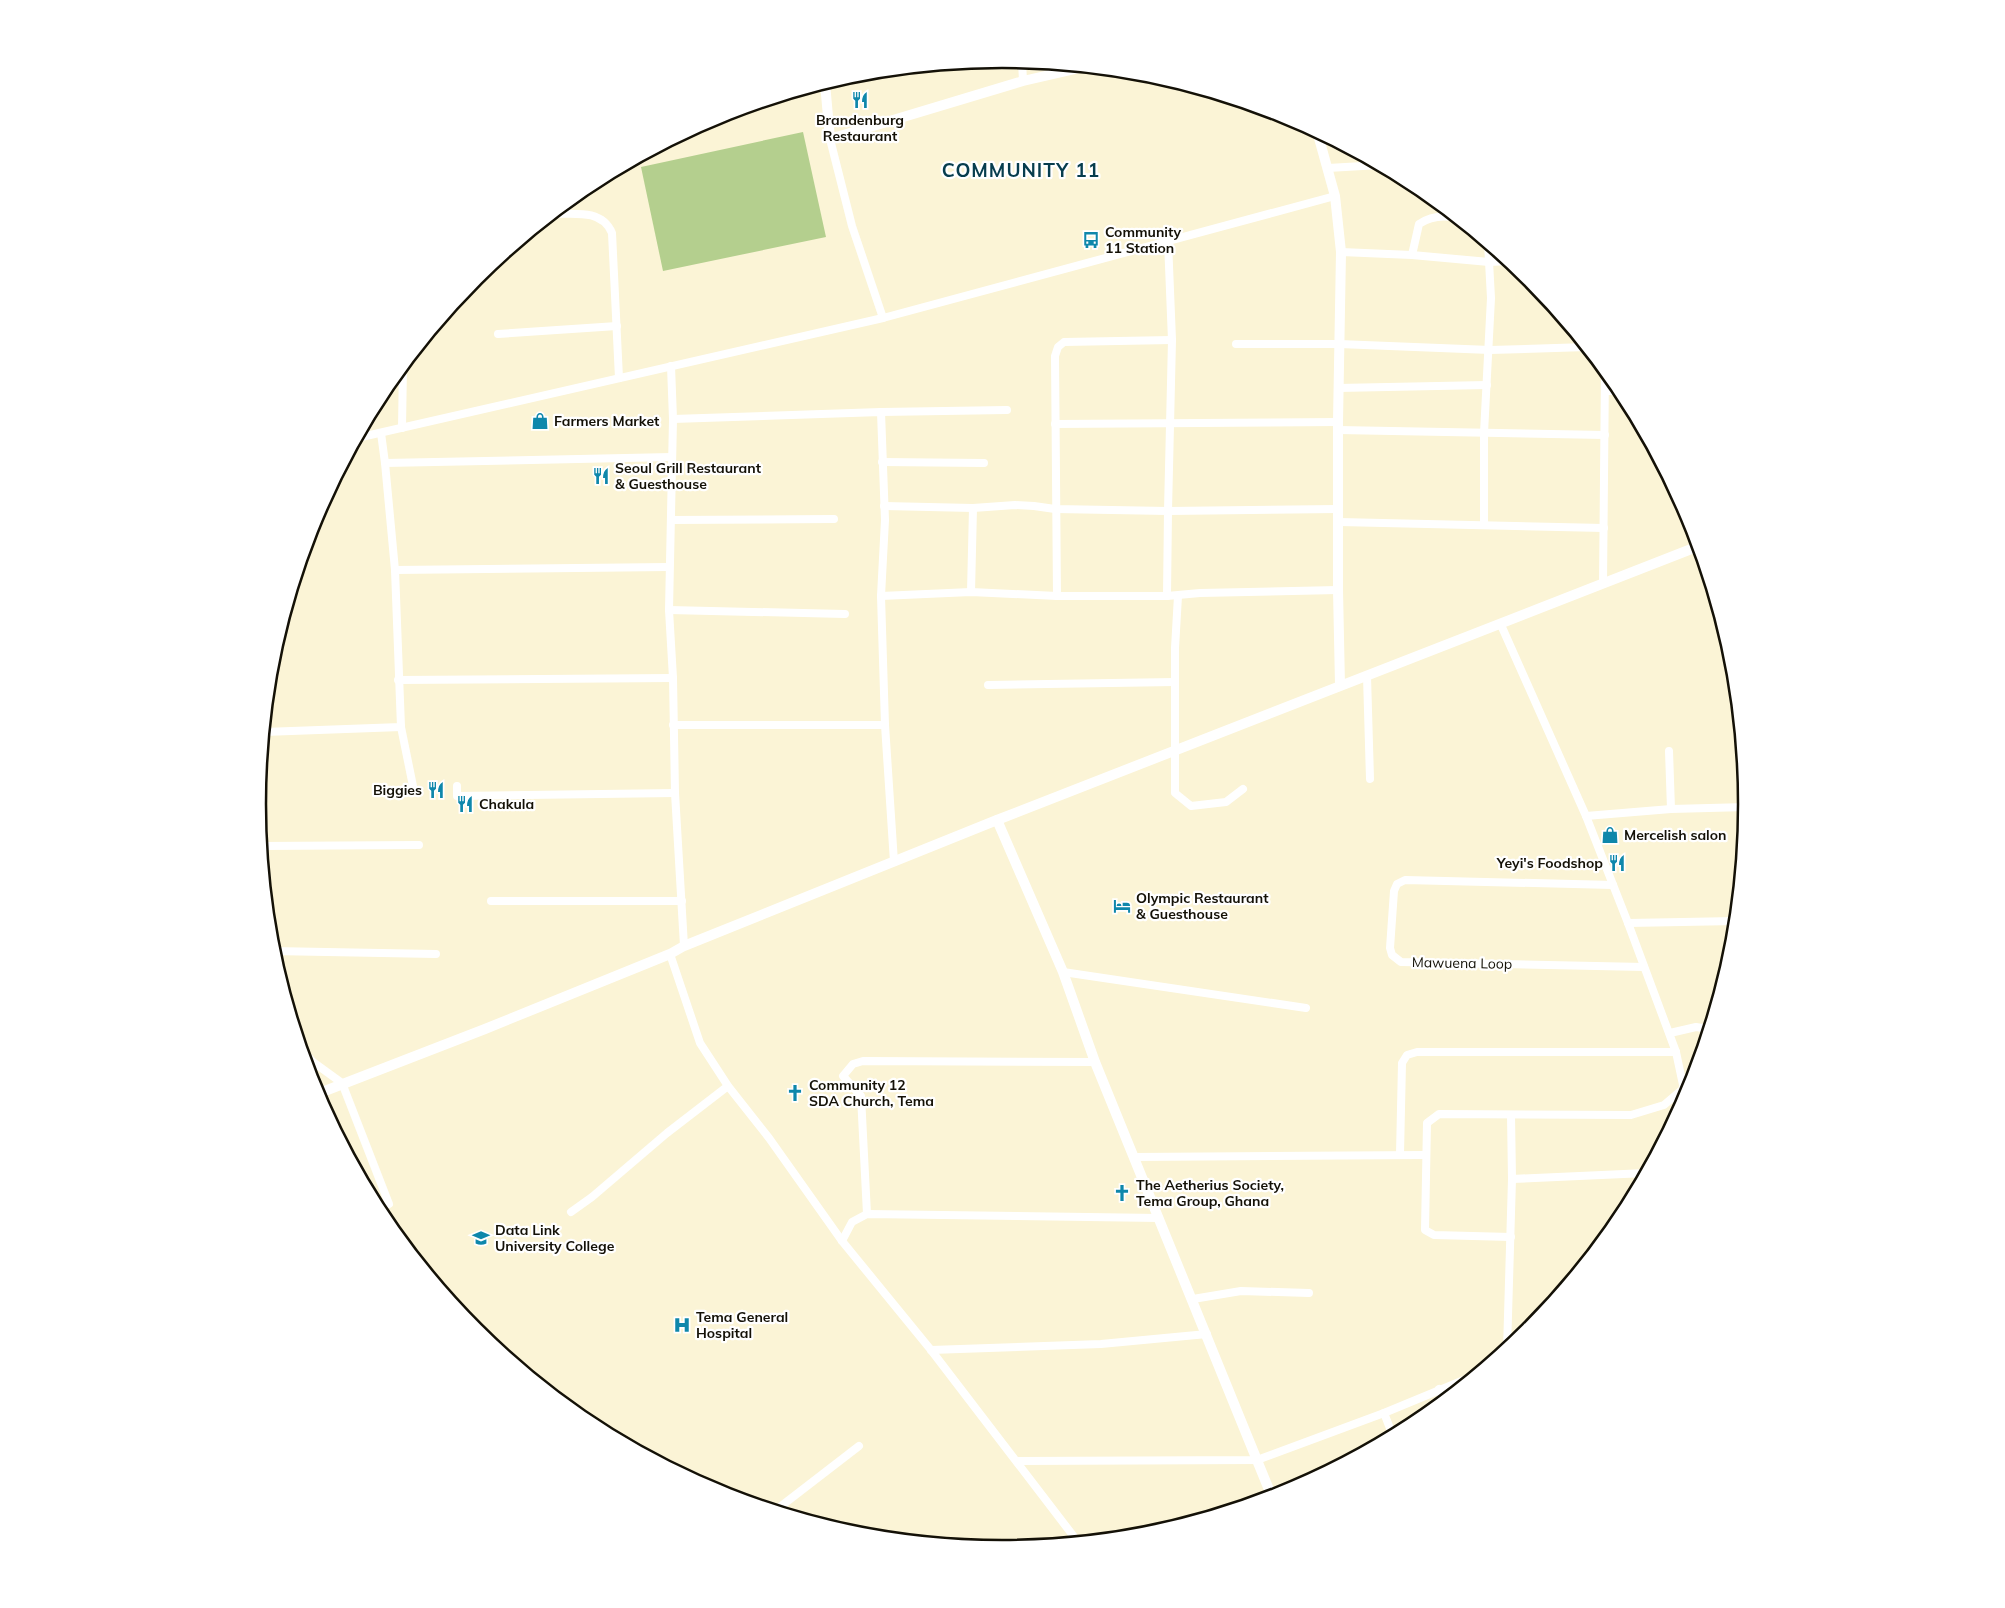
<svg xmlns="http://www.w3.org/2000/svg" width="2005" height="1608" viewBox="0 0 2005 1608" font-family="Mulish,sans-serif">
<rect width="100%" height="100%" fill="#fbf4d6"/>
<!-- green -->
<polygon fill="#b4cf8e" points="803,132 826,237 663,271 641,167"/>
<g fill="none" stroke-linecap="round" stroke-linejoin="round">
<!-- street -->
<g stroke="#fff" stroke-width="8">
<polyline points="1022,61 1023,81"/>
<polyline points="830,139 852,226 883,318"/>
<polyline points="1328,168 1380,165"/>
<path d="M552,214C574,214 602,209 612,233L619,378"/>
<polyline points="1168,241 1172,340 1168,511 1338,509"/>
<path d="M1341,252L1412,255L1419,224C1431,216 1443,215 1457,218"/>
<polyline points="1412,255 1489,262 1510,261"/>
<polyline points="498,334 617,326"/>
<polyline points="1236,344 1339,344 1490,350 1587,347"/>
<polyline points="671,366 673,419 669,610 673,678 675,793 684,946"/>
<polyline points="1338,388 1487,385"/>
<polyline points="1606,391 1623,391"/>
<polyline points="881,412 1007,410"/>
<polyline points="673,419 881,412 885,520 881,596 885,725"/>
<polyline points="1055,424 1338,422"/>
<polyline points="402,428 403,365"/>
<polyline points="1338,430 1605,435"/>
<polyline points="381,433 385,463 672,457"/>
<polyline points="357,438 883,318 1335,196"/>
<polyline points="882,462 984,463"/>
<polyline points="884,506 973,508 1015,505 1034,506 1055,509 1168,511 1167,596"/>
<polyline points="671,520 834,519"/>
<polyline points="1339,522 1604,528"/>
<polyline points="1484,524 1484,433 1491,298 1488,243"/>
<polyline points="395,570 669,567"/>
<polyline points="1603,584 1605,369"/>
<polyline points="971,592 973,508"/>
<polyline points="881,596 971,592 1057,596 1167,596 1200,593 1338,590"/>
<polyline points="1057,596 1055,356 1058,347 1064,342 1172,340"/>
<polyline points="1178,596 1175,648 1175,793 1191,806 1226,802 1243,789"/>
<polyline points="669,610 845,614"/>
<polyline points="1501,625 1586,816 1628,923 1676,1052 1686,1099"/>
<polyline points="1367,676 1370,779"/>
<polyline points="398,680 673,678"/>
<polyline points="988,685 1175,682"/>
<polyline points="673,725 885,725 894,862"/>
<polyline points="401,727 414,791"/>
<polyline points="264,732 401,727 395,570 385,463"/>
<polyline points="1669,751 1671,809"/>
<polyline points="457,786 457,796 675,793"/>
<polyline points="1586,816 1671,809 1747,807"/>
<polyline points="261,846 419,845"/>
<polyline points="1613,885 1405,880 1397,884 1394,891 1390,948 1392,955 1401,962 1644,967"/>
<polyline points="491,901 682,901"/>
<polyline points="1628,923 1736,921"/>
<polyline points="272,951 436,954"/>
<polyline points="670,954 700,1043 728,1086 769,1138 842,1241 931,1350 1078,1542"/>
<polyline points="1063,972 1306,1008"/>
<polyline points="1670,1033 1696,1027 1709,1029"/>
<polyline points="302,1050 313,1062 342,1083 389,1204"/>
<polyline points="1400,1154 1402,1063 1407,1055 1417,1052 1676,1052"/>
<polyline points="1135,1157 1425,1155"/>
<polyline points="1512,1179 1646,1173"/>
<polyline points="571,1212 592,1197 667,1133 728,1086"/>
<polyline points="867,1214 861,1096 843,1076 853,1064 863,1061 1095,1062"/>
<polyline points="1511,1237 1434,1235 1425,1230 1427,1123 1439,1114 1631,1115 1664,1105 1684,1088 1692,1086"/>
<polyline points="842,1241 852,1222 867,1214 1159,1218"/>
<polyline points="1193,1299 1241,1291 1309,1293"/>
<polyline points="931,1350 1101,1344 1207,1334"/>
<polyline points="1507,1350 1512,1179 1511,1115"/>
<polyline points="1439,1389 1444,1401"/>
<polyline points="1384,1413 1393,1436"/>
<polyline points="1018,1461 1257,1460 1384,1413 1476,1375"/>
<polyline points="776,1510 859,1446"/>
</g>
<!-- secondary -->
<g stroke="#fff" stroke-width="10">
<polyline points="825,83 830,139 1023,81 1084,67"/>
<polyline points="1317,131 1335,196 1341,252 1338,422 1338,590 1340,685"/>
<polyline points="997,820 1063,972 1095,1062 1272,1497"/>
<polyline points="317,1094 485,1029 670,954 684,946 997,820 1699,546"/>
</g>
</g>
<!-- icons -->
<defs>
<g id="restaurant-bare" transform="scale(1.35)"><path d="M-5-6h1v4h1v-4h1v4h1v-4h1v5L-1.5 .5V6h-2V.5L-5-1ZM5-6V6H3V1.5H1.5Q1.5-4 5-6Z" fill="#0e87ab" stroke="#fff" stroke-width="2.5" paint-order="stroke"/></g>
<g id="bus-bare" transform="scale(1.35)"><path d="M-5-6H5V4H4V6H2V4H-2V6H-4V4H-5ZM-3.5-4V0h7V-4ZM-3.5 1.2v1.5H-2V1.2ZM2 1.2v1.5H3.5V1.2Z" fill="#0e87ab" stroke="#fff" stroke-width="2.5" paint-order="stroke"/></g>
<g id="shop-bare" transform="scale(1.35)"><path d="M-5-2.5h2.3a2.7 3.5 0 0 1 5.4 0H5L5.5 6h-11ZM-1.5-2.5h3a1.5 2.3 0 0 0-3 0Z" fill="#0e87ab" stroke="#fff" stroke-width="2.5" paint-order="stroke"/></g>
<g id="hotel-bare" transform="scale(1.35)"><path d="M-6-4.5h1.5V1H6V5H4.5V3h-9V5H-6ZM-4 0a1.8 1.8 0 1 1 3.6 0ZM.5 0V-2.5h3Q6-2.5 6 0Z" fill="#0e87ab" stroke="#fff" stroke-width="2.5" paint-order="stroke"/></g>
<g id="church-bare" transform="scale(1.35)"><path d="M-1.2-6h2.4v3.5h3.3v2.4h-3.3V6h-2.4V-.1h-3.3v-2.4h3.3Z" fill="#0e87ab" stroke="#fff" stroke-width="2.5" paint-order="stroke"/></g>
<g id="school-bare" transform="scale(1.35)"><path d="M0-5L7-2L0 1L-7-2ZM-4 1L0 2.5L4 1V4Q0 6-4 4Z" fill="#0e87ab" stroke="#fff" stroke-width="2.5" paint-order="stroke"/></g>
<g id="hospital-bare" transform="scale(1.35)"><path d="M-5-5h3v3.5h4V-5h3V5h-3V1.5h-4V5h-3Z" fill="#0e87ab" stroke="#fff" stroke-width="2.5" paint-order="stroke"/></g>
</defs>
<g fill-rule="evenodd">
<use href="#restaurant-bare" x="860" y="100"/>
<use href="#bus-bare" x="1091" y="240"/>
<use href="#shop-bare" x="540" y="421"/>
<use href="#restaurant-bare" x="601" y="476"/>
<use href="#restaurant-bare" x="436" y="790"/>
<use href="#restaurant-bare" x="465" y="804"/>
<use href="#shop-bare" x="1610" y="835"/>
<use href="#restaurant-bare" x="1617" y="863"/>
<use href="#hotel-bare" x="1122" y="906"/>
<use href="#church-bare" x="795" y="1093"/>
<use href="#church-bare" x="1122" y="1193"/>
<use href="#school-bare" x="481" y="1238"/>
<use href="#hospital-bare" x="682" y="1325"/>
</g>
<g text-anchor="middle" stroke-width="4.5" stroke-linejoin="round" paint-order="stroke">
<!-- poi labels -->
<g font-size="14" font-weight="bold" fill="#141107" stroke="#fff" text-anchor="start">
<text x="860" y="125" text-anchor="middle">Brandenburg<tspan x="860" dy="16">Restaurant</tspan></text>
<text x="1105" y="237">Community<tspan x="1105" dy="16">11 Station</tspan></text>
<text x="554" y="426">Farmers Market</text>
<text x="615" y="473">Seoul Grill Restaurant<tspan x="615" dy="16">&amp; Guesthouse</tspan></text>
<text x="422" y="795" text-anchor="end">Biggies</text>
<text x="479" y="809">Chakula</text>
<text x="1624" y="840">Mercelish salon</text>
<text x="1603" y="868" text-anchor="end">Yeyi's Foodshop</text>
<text x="1136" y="903">Olympic Restaurant<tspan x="1136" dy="16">&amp; Guesthouse</tspan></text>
<text x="809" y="1090">Community 12<tspan x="809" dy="16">SDA Church, Tema</tspan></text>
<text x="1136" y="1190">The Aetherius Society,<tspan x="1136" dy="16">Tema Group, Ghana</tspan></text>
<text x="495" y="1235">Data Link<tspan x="495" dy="16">University College</tspan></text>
<text x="696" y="1322">Tema General<tspan x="696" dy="16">Hospital</tspan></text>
</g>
<!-- street labels -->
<g font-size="14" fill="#141107" stroke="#fff">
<text transform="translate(1462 963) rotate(1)" y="5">Mawuena Loop</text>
</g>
<!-- district labels -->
<g font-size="19" font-weight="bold" letter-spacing="1" fill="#073d4e" stroke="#fff">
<text x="1021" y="177">COMMUNITY 11</text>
</g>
</g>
<!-- crop -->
<path d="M0 0H2005V1608H0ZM266 804a736 736 0 1 1 1472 0a736 736 0 1 1-1472 0Z" fill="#fff" fill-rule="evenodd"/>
<path fill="none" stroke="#141107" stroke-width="2.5" d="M266 804a736 736 0 1 1 1472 0a736 736 0 1 1-1472 0Z"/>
</svg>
